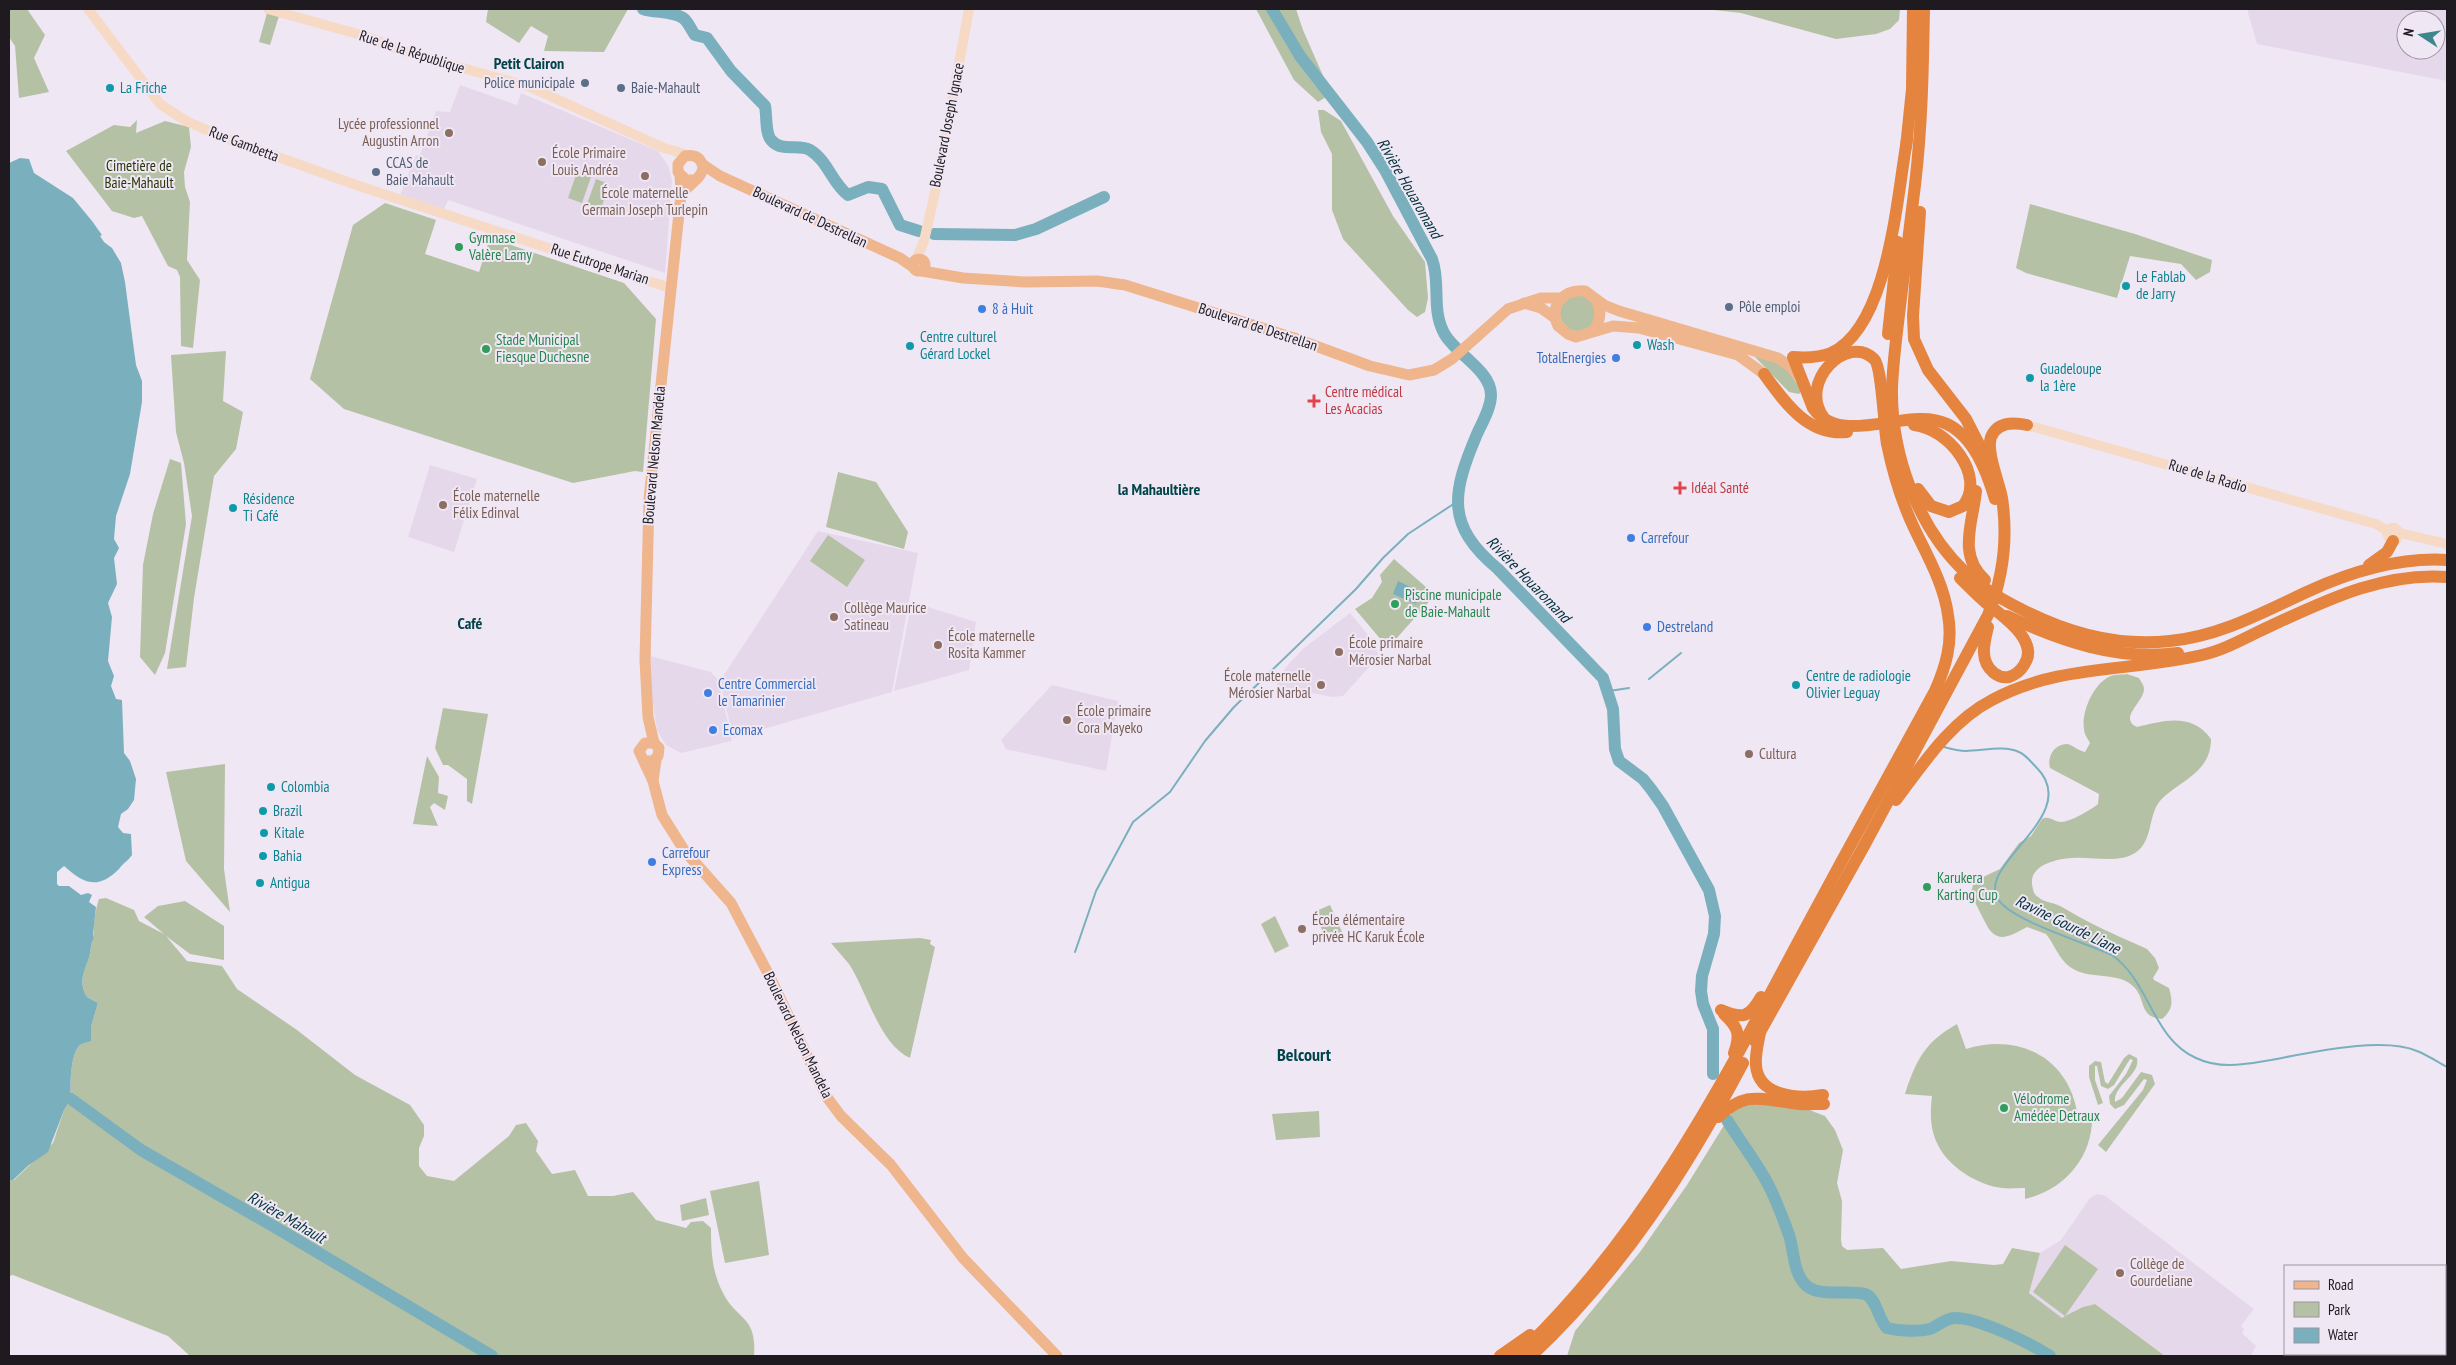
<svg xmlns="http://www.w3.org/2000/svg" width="2456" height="1365" viewBox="0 0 2456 1365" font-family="'PT Sans Narrow',sans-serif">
<rect width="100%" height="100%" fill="#f0e7f4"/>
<!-- built -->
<g fill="#e6d8eb" fill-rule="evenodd">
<path d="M2247,9H2447V81L2257,44ZM2406,20H2436V50H2406Z"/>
<polygon points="460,85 517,105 521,93 658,151 668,165 672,180 665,273 448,200 443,212 399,198 416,155 420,155 436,111 450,112"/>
<polygon points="430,465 477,479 454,552 408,537"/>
<polygon points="818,531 918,553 892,692 733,738 720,681"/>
<polygon points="912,602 976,622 969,670 894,691"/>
<polygon points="1350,613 1373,641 1379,656 1343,696 1332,697 1278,686 1276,682 1287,666 1304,648"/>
<polygon points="650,656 711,672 718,680 732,741 681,753 666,745 657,730 651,690"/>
<polygon points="1052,685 1118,701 1106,771 1006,749 1001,740"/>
<polygon points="2097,1194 2104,1195 2254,1309 2241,1326 2244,1329 2242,1333 2256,1346 2251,1356 2165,1356 2095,1304 2083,1307 2062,1318 2029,1293 2040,1253 2061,1240 2090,1198"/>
</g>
<!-- green -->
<g fill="#b5c1a4">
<polygon points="9,9 27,9 45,35 34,58 49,92 19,98 15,46 9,37"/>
<polygon points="488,9 628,9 604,52 544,51 548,36 531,26 519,43 486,22"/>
<polygon points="1256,9 1296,9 1303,30 1331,94 1318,102 1294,80"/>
<polygon points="1705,9 1900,9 1899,20 1890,29 1876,34 1836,39 1741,13"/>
<polygon points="267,13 279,16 270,45 259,42"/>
<polygon points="1318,110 1324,110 1341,121 1393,216 1425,262 1428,298 1425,312 1417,317 1408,310 1343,239 1332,210 1332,154 1321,132"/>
<polygon points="137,120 136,133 165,121 189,127 191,147 184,172 185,187 190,202 187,260 200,280 193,348 181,346 180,277 177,270 168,266 142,216 134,218 112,211 66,151 114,125 130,127"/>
<polygon points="577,172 591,177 582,203 568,198"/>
<polygon points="596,179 609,184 601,209 587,204"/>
<polygon points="385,203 436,220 425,254 479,272 490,238 624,283 656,319 643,472 635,471 573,483 344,409 310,379 353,225"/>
<polygon points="2030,204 2135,234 2212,260 2210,272 2196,280 2181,264 2130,256 2117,298 2026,273 2016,268"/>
<circle cx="1578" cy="313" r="18"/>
<polygon points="226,351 223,401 243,412 236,449 214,476 194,598 186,667 167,669 192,516 184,463 176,432 171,355"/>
<polygon points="1754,356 1783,364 1802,390 1799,394 1789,392"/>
<polygon points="170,459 181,463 186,524 165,653 155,675 140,657 143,565 153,514"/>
<polygon points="838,472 876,482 908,532 904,549 826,527"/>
<polygon points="828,535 865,560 847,587 810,561"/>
<polygon points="1394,559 1435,595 1388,648 1355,609 1372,598 1382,582 1380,575"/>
<path d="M2127,674L2139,678C2141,682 2144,685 2144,689C2144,702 2118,718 2137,727C2164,721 2191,712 2211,739C2211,769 2187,778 2166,795C2145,811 2156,839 2135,853C2118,864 2091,856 2072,858C2056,859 2030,865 2032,884C2033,889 2033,894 2038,897C2045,903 2054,902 2062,907C2088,923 2118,936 2147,949L2155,958L2159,968L2153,978L2154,980L2169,988C2173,1002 2173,1010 2162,1019C2139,1017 2146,1001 2135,988C2119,970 2089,981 2070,967C2058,958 2055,945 2046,934L2027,927C2008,937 1996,945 1985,922C1980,912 1975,903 1971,893L1973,885L1981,878L2000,869L2019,843L2031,836L2042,819C2049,815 2054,822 2061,822C2070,822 2091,810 2098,804L2099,794L2050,768C2047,758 2053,745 2066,744C2072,744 2078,751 2085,752L2090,743C2088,739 2084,734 2084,729C2081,712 2094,682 2111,676C2116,674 2122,675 2127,674Z"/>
<polygon points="443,708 488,714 472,804 467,801 467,779 448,765 443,765 435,748"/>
<polygon points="427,756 439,777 438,793 448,796 445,810 434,803 430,807 438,826 413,824"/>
<polygon points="225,764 224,869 230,912 186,861 166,772"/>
<path d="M106,898L134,910L139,921L164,934L144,917L158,906L185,901L224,926V960L190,954L166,936L187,961L222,966L237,989L297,1030L355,1075L410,1105L424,1125V1136L419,1148V1166L427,1176L454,1181L509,1136L516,1125L526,1123L538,1141L536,1151L552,1174L575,1170L588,1196H613L633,1192L656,1220L686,1228L691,1222L703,1221L711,1228C711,1251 712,1272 723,1293C737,1321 757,1315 754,1356H190L168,1336L13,1275L9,1276V1180H14L53,1143L64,1110L71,1099C70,1087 70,1054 80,1045C83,1043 88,1042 91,1040V1027L98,1003L87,997C78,983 84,972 89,958C91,951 90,945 94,938C92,932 96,906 99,899Z"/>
<polygon points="1330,905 1342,932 1326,939 1314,912"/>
<polygon points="1275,916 1289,946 1275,953 1261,924"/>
<path d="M920,938L931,940L930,944L935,947L910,1058C879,1044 867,991 849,964C843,957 837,950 831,943Z"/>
<path d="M1957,1024L1966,1049C2020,1032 2071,1059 2078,1118L2092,1114C2094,1156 2065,1190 2025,1199V1188C2018,1188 2009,1189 2002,1188C1977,1185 1947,1166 1937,1143C1930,1128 1930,1112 1932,1096L1905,1094C1916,1060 1925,1042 1957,1024Z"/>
<path d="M2129,1054L2137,1058C2141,1075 2113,1085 2115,1102L2122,1098L2141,1072L2152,1075L2155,1084L2106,1152L2098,1145L2143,1090L2147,1080L2144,1079L2124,1105L2115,1109L2110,1104L2109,1096L2126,1074L2133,1060L2130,1059L2114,1085L2108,1089L2101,1086L2097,1066H2095V1080L2103,1103L2098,1105L2089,1077V1066L2095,1061L2101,1062L2105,1082L2108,1084L2124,1058Z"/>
<polygon points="1745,1103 1804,1108 1825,1116 1835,1130 1843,1150 1837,1183 1842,1201 1841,1240 1842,1246 1847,1250 1883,1248 1901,1269 1951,1261 1994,1265 2003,1264 2012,1248 2040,1253 2029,1293 2062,1318 2065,1316 2033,1292 2065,1245 2098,1269 2065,1316 2083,1307 2095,1304 2165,1356 1567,1356 1575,1331 1640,1252 1687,1185 1731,1114"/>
<polygon points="1319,1111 1320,1137 1276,1140 1272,1114"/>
<polygon points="759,1181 769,1255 725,1263 710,1191"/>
<polygon points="706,1198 709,1215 682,1221 680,1205"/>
</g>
<!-- water -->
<g fill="#7ab0bd">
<path d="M20,158L29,159L34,173L73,198L92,221L102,235L100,236L104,242L112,248L121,263L125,282L136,365L142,381V402L130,474L116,516L114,539L119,548L114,558L117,584L108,603L112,617L108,661L114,676L111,686L116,699L122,700L124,753L130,761L136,779L134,800L128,809L121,814L118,827L123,833L131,834L132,855C128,861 123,863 119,869C98,890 84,884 64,866L57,872V884L59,886H69L81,895L88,893L92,895L89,902L96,907L93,934L94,938C90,945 91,951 89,958C84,972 78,983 87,997L98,1003L91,1027V1041C88,1042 83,1043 80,1045C70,1054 70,1087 71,1099L64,1110L48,1152L29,1165L13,1180H9V163Z"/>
<polygon points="1398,581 1421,592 1416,604 1393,594"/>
</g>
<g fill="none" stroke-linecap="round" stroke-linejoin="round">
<!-- stream -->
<g stroke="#7ab0bd" stroke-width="2">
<polyline points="1649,679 1681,653"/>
<polyline points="1609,691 1629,688"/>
<path d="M1944,747C1951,749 1959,751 1966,751C1982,751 2004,745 2019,752C2025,754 2031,762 2036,767C2087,817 1965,868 2002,904C2021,923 2085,943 2112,955C2150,982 2152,1038 2196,1058C2221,1070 2246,1064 2271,1060C2309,1053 2382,1036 2417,1051C2427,1055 2438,1062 2447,1067"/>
<polyline points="1075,952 1096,891 1133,822 1170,792 1205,741 1234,707 1356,589 1383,558 1408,534 1458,501"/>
</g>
<!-- river -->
<g stroke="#7ab0bd" stroke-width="12">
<path d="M643,9C655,13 673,11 683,18C688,21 691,30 695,35L707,38L731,71L765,106C767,115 765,133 771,140C782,153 798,143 810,150C828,161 832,183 848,195L868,187L882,189L900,225L919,231"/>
<path d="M1272,9L1300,56L1367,142L1385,170L1432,259C1441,283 1431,309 1444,333C1454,353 1491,370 1491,395C1491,408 1482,423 1477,434C1452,493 1445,525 1498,569L1603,678L1613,709L1615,749L1619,761L1643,779L1651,789L1663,806L1709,890L1715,916L1714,934L1702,976L1701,991L1703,1004L1713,1029V1074"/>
<polyline points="934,234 1015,235 1036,229 1104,197"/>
<polyline points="71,1099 141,1150 285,1233 492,1356"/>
<path d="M1727,1120C1743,1146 1763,1170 1775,1199C1780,1211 1785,1223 1789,1235C1794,1250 1793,1269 1803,1282C1815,1299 1847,1289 1865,1294C1877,1298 1878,1320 1887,1328C1899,1331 1918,1332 1930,1329C1938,1326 1944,1319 1954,1318C1977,1317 2030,1343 2050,1356"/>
</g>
<!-- secondary -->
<g stroke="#f7dac5" stroke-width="10">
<polyline points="88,9 160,104 186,121 225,138 359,186 670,288"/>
<polyline points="268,9 365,36 403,51 530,87 664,148 688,155"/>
<polyline points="916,260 924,241 938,179 969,9"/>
<polyline points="2027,425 2376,524 2388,531"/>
<polyline points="2400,533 2396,540 2390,539 2387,534 2391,528 2395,528 2400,533 2447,544"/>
</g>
<!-- primary -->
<g stroke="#efb58c" stroke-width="11">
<polyline points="702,164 720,176 900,258 913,267"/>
<path d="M681,194C688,185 711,173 700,160C696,155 691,155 685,156L678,164V172L686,180H695"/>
<circle cx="919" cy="265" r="6"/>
<polyline points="922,271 963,278 1024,282 1097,281 1125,285 1294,338 1370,366 1409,375 1434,370 1452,359 1508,309 1541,298 1561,298"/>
<polyline points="1524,303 1541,308 1555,318"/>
<path d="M1593,331C1601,321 1602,311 1596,300"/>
<path d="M1764,374L1738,355L1639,328L1613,326L1576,337L1568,334L1558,326C1548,305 1564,289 1585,291L1604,305L1619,311L1778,358L1791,367L1800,377"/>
<polyline points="654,743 648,717 645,660 649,499 681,194 680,175"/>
<polyline points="656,760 653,781 662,815 684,850 731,903 771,979 826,1096 841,1116 891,1165 963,1258 1057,1356"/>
<polyline points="644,761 653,761 658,756 659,748 654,743 645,743 639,751 653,781"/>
</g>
<!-- highway -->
<g stroke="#e5843f" stroke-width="12">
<path d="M1924,9C1923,68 1922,126 1915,185C1910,225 1905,265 1900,306C1897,333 1893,360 1892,388C1891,454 1917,527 1966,573C1982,588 2001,599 2021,609C2067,633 2117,647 2170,641C2221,636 2263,612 2309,591C2353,571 2399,557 2447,560"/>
<path d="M1907,140C1897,195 1889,327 1831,353C1818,358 1806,358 1793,357L1813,408C1842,449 1908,405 1947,424C1974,437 1987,472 1995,499"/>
<polyline points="1906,147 1912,89 1913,9"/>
<polyline points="1920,212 1913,316 1914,339 1928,370 1966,419 1984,454"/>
<polyline points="1888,334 1898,242"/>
<path d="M1764,374C1785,403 1808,436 1847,432"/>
<path d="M1914,425C1947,428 1987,475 1963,506L1949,512L1931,506L1918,489"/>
<path d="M1976,491C1973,522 1957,555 1985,580"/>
<polyline points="2369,565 2387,552 2393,541"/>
<path d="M1960,578C1968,586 1977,595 1985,602C2001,615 2041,641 2024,665C2021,670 2015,675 2009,677C2004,678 1998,676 1994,673C1979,661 1984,643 1988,627"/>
<path d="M2007,616C2061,641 2117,661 2178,653"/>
<path d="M1896,800C1923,764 1951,721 1992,700C2058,664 2131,672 2202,655C2224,650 2243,639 2264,629C2323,602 2381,572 2447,577"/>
<path d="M1721,1010C1743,1019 1749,1018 1761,997"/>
<path d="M1724,1014C1738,1027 1741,1034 1734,1053"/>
<path d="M1760,1033C1758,1043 1755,1055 1756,1065C1758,1097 1799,1099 1823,1095"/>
<path d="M1755,1041L1864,846L1988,615C2003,578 2008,538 2002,498C1999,482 1986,452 1991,437C1997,422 2013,422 2027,425"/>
<path d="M1718,1117C1746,1091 1758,1099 1792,1103C1802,1105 1813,1104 1824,1104"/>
<polyline points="1500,1356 1530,1335"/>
<path d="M1517,1356C1640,1241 1720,1089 1798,942C1843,858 1889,775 1935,691C1946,666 1953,642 1948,615C1944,585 1928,557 1915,530C1902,503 1893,473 1887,444C1884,429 1882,366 1874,359C1848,333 1797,382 1824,418"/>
<path d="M1531,1356C1621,1272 1686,1171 1743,1063"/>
</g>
</g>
<!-- markers -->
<g fill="#5c6f8a" stroke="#f0e7f4" stroke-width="2">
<circle cx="585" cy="83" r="5"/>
<circle cx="621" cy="88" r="5"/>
<circle cx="376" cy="172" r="5"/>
<circle cx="1729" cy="307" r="5"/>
</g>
<g fill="#0f9aa8" stroke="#f0e7f4" stroke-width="2">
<circle cx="110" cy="88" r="5"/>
<circle cx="2126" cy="286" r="5"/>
<circle cx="1637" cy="345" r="5"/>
<circle cx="910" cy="346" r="5"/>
<circle cx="2030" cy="378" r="5"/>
<circle cx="233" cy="508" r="5"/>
<circle cx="1796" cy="685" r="5"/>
<circle cx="271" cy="787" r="5"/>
<circle cx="263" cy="811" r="5"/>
<circle cx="264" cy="833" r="5"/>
<circle cx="263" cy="856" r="5"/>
<circle cx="260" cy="883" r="5"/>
</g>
<g fill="#8d6e63" stroke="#f0e7f4" stroke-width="2">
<circle cx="449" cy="133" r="5"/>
<circle cx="542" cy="162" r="5"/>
<circle cx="645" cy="176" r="5"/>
<circle cx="443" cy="505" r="5"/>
<circle cx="834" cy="617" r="5"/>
<circle cx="938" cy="645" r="5"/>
<circle cx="1339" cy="652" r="5"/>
<circle cx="1321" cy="685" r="5"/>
<circle cx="1067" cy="720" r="5"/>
<circle cx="1749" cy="754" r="5"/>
<circle cx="1302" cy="929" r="5"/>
<circle cx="2120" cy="1273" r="5"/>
</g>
<g fill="#2e9e5b" stroke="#f0e7f4" stroke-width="2">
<circle cx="459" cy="247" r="5"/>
<circle cx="486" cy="349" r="5"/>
<circle cx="1395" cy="604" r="5"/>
<circle cx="1927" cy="887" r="5"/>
<circle cx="2004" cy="1108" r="5"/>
</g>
<g fill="#3f7fe0" stroke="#f0e7f4" stroke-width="2">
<circle cx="982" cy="309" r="5"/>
<circle cx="1616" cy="358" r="5"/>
<circle cx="1631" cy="538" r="5"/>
<circle cx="1647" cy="627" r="5"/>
<circle cx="708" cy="693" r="5"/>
<circle cx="713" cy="730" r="5"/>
<circle cx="652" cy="862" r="5"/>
</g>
<g fill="#e0444e" stroke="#f0e7f4" stroke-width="2">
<path d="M1311.5 393.5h5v5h5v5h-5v5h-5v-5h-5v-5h5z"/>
<path d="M1677.5 480.5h5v5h5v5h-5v5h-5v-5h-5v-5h5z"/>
</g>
<g text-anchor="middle" stroke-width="4" stroke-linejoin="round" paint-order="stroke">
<!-- street labels -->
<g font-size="15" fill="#1e1a1f" stroke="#f0e7f4">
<text transform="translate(412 52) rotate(18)" y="5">Rue de la République</text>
<text transform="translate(947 125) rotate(-79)" y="5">Boulevard Joseph Ignace</text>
<text transform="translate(244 144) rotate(21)" y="5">Rue Gambetta</text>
<text transform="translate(810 217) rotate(25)" y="5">Boulevard de Destrellan</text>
<text transform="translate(600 264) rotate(18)" y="5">Rue Eutrope Marian</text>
<text transform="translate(1258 327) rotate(18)" y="5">Boulevard de Destrellan</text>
<text transform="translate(654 455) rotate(-85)" y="5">Boulevard Nelson Mandela</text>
<text transform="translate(2208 476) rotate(17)" y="5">Rue de la Radio</text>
<text transform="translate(798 1035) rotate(64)" y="5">Boulevard Nelson Mandela</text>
</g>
<!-- service labels -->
<g font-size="15" fill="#4e5e75" stroke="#f0e7f4" text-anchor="start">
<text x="575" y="88" text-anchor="end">Police municipale</text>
<text x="631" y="93">Baie-Mahault</text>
<text x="386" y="168">CCAS de<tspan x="386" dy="17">Baie Mahault</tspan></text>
<text x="1739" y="312">Pôle emploi</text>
</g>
<!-- culture labels -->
<g font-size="15" fill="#0d838f" stroke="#f0e7f4" text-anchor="start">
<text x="120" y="93">La Friche</text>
<text x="2136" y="282">Le Fablab<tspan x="2136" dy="17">de Jarry</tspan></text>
<text x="920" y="342">Centre culturel<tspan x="920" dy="17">Gérard Lockel</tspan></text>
<text x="1647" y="350">Wash</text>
<text x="2040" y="374">Guadeloupe<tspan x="2040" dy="17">la 1ère</tspan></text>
<text x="243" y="504">Résidence<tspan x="243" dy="17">Ti Café</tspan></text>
<text x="1806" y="681">Centre de radiologie<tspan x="1806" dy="17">Olivier Leguay</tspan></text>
<text x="281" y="792">Colombia</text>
<text x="273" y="816">Brazil</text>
<text x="274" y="838">Kitale</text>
<text x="273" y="861">Bahia</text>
<text x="270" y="888">Antigua</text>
</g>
<!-- education labels -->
<g font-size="15" fill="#785e54" stroke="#f0e7f4" text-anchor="start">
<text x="439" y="129" text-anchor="end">Lycée professionnel<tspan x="439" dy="17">Augustin Arron</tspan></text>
<text x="552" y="158">École Primaire<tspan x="552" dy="17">Louis Andréa</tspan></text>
<text x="645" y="198" text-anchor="middle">École maternelle<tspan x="645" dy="17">Germain Joseph Turlepin</tspan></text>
<text x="453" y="501">École maternelle<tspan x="453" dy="17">Félix Edinval</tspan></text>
<text x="844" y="613">Collège Maurice<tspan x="844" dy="17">Satineau</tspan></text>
<text x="948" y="641">École maternelle<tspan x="948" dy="17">Rosita Kammer</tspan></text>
<text x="1349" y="648">École primaire<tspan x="1349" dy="17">Mérosier Narbal</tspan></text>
<text x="1311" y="681" text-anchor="end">École maternelle<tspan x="1311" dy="17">Mérosier Narbal</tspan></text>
<text x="1077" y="716">École primaire<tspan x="1077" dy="17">Cora Mayeko</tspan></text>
<text x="1759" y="759">Cultura</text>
<text x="1312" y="925">École élémentaire<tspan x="1312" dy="17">privée HC Karuk École</tspan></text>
<text x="2130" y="1269">Collège de<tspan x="2130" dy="17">Gourdeliane</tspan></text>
</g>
<!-- park labels -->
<g font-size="15" fill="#283707" stroke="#f0e7f4">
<text x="139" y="171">Cimetière de<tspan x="139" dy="17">Baie-Mahault</tspan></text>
</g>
<!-- leisure labels -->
<g font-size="15" fill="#27864d" stroke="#f0e7f4" text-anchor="start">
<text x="469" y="243">Gymnase<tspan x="469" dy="17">Valère Lamy</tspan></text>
<text x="496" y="345">Stade Municipal<tspan x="496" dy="17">Fiesque Duchesne</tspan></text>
<text x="1405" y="600">Piscine municipale<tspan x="1405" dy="17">de Baie-Mahault</tspan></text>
<text x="1937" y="883">Karukera<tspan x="1937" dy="17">Karting Cup</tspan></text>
<text x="2014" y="1104">Vélodrome<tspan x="2014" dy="17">Amédée Detraux</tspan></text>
</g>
<!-- shop labels -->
<g font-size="15" fill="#366cbe" stroke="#f0e7f4" text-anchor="start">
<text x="992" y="314">8 à Huit</text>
<text x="1606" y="363" text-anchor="end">TotalEnergies</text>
<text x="1641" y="543">Carrefour</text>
<text x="1657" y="632">Destreland</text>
<text x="718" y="689">Centre Commercial<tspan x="718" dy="17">le Tamarinier</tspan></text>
<text x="723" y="735">Ecomax</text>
<text x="662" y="858">Carrefour<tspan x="662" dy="17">Express</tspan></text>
</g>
<!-- health labels -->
<g font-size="15" fill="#be3a42" stroke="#f0e7f4" text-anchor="start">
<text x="1325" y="397">Centre médical<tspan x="1325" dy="17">Les Acacias</tspan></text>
<text x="1691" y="493">Idéal Santé</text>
</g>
<!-- neighbourhood labels -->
<g font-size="16" font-weight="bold" fill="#004349" stroke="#f0e7f4">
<text x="529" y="69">Petit Clairon</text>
<text x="1159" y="495">la Mahaultière</text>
<text x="470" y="629">Café</text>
</g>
<!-- water labels -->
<g font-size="16" font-style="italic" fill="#00323c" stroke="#f0e7f4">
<text transform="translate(1410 188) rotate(60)" y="6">Rivière Houaromand</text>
<text transform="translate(1529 579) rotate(46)" y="6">Rivière Houaromand</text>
<text transform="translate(2068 924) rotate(26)" y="6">Ravine Gourde Liane</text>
<text transform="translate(287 1217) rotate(30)" y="6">Rivière Mahault</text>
</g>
<!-- quarter labels -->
<g font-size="18" font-weight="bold" fill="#004349" stroke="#f0e7f4">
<text x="1304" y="1061">Belcourt</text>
</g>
</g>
<!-- border -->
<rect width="2456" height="1365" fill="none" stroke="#1e1a1f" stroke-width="20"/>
<!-- legend -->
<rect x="2284" y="1265" width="162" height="90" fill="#f0e7f4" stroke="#9c959f"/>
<rect x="2294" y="1281" width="25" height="8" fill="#efb58c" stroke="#9c959f"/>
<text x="2328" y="1290" font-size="15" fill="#1e1a1f">Road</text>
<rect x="2294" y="1302" width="25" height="15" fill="#b5c1a4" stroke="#9c959f"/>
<text x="2328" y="1315" font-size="15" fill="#1e1a1f">Park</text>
<rect x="2294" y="1328" width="25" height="15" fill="#7ab0bd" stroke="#9c959f"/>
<text x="2328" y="1340" font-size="15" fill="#1e1a1f">Water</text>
<!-- north arrow -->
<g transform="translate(2421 35) rotate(282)"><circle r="24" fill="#f0e7f4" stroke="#9c959f"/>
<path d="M0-4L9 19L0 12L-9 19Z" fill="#3e868c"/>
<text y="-8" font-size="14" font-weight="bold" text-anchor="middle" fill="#1e1a1f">N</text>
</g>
</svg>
